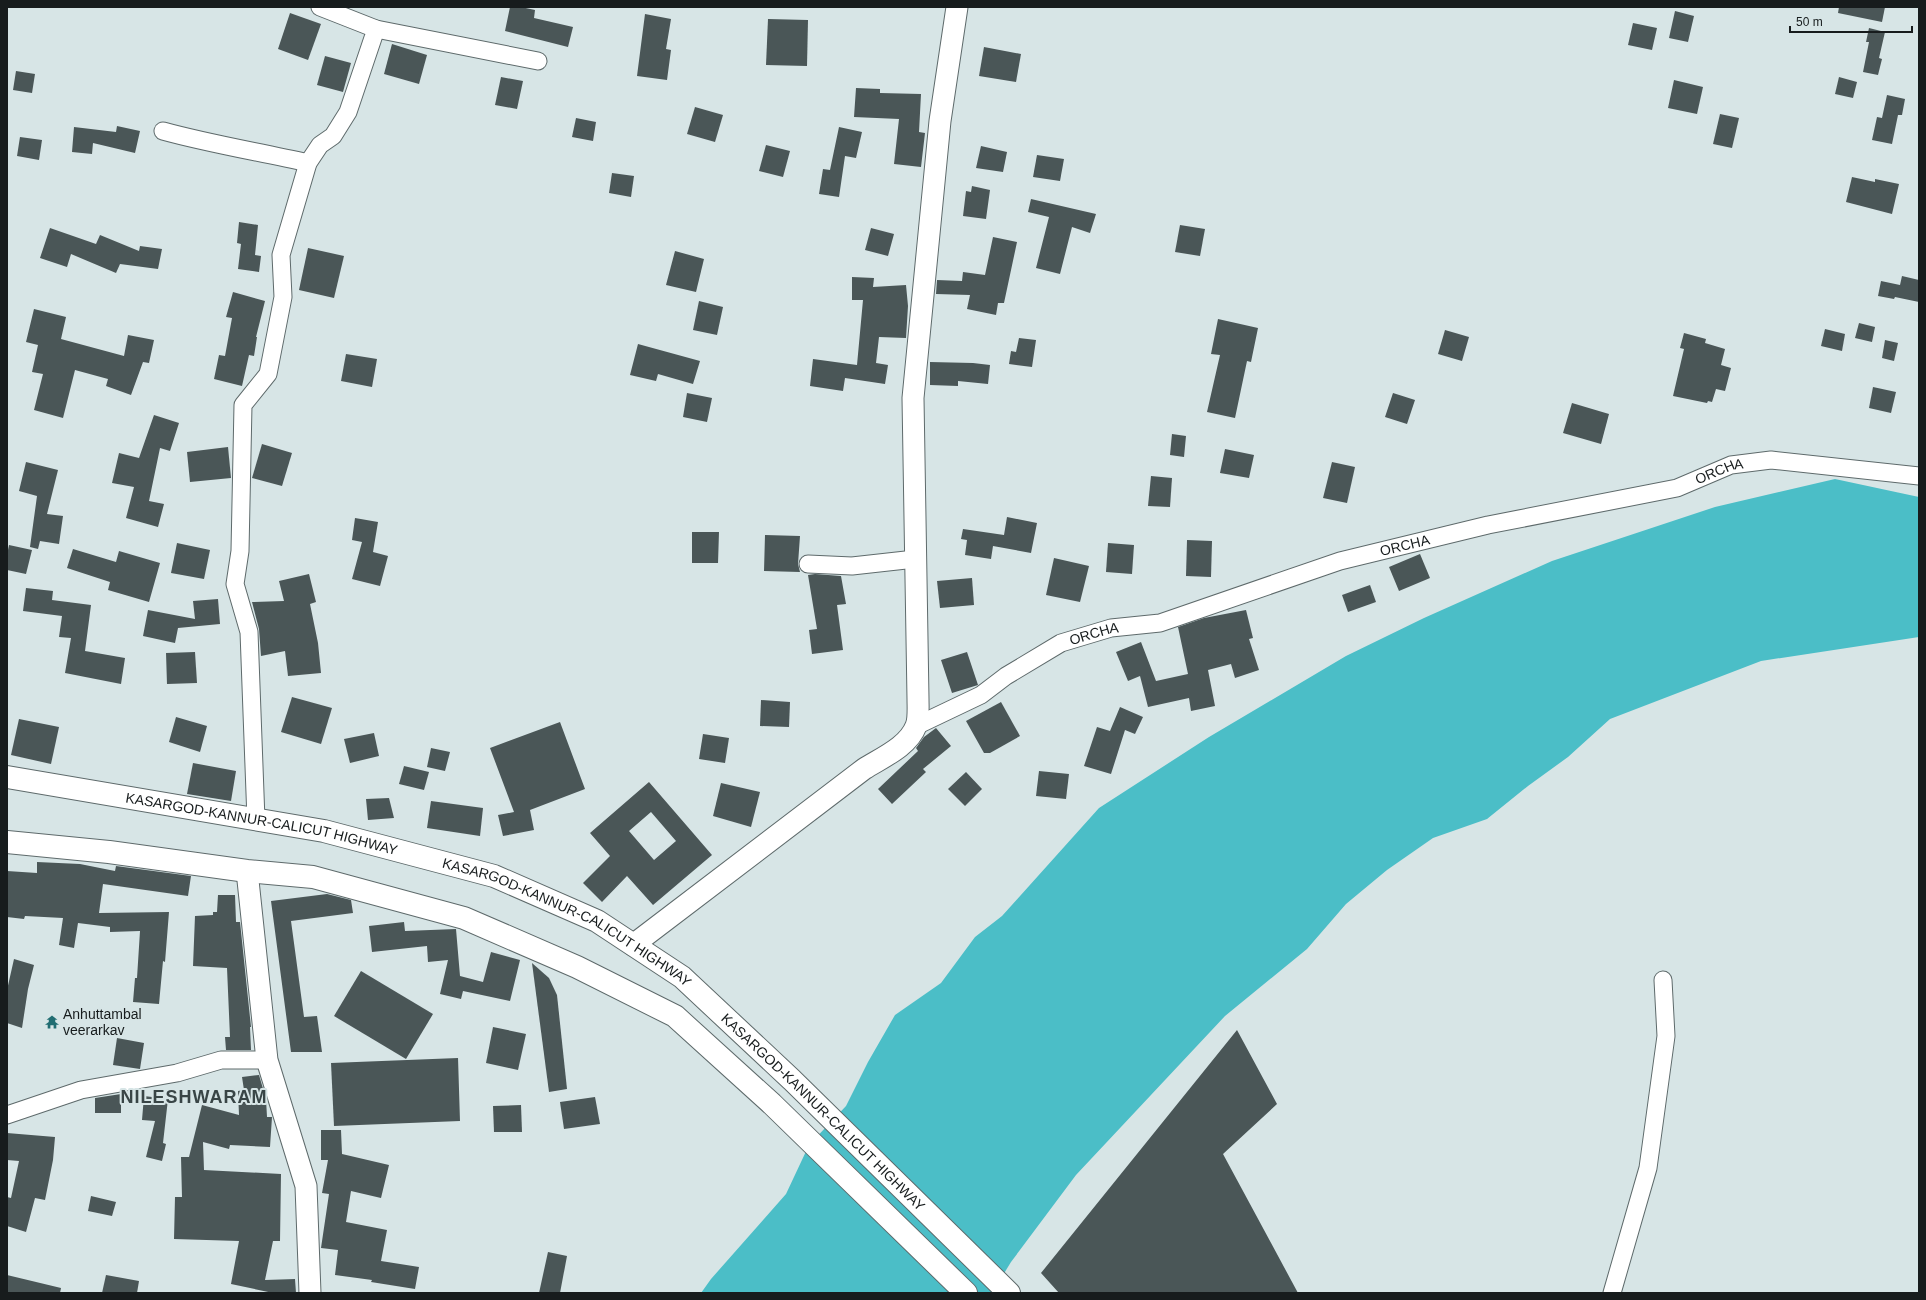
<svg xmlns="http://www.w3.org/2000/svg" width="1926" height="1300" viewBox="0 0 1926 1300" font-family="Helvetica,sans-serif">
<rect width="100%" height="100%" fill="#d7e5e6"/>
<!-- water -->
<polygon fill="#4bbec7" points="1835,479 1919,497 1919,637 1761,661 1610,719 1568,757 1528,786 1487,819 1433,838 1387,870 1346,904 1307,949 1225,1016 1076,1175 1011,1262 992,1293 701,1293 711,1279 786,1194 809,1145 846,1106 868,1062 895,1015 941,983 975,937 1002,916 1099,808 1209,737 1346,656 1424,618 1552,561 1715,507"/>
<!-- building -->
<g fill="#4a5657" fill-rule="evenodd">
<polygon points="510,7 521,7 535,10 534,18 573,27 568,47 505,31"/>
<polygon points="1839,7 1885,7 1882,22 1838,13"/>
<polygon points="1675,11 1694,16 1688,42 1669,38"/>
<polygon points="290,13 321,24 308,60 278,49"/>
<polygon points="645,14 671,19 666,49 671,50 667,80 637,76"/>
<polygon points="768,19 808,20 807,66 766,65"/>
<polygon points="1633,23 1657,28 1652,50 1628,45"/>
<polygon points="1869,28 1885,32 1879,58 1882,59 1878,75 1863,72 1869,42 1866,42"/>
<polygon points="392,44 427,55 419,84 384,74"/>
<polygon points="984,47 1021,54 1016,82 979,76"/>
<polygon points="325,56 351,63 343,92 317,85"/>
<polygon points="16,71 35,74 32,93 13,90"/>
<polygon points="501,77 523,81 517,109 495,105"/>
<polygon points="1839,77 1857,82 1853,98 1835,94"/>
<polygon points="1674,80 1703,87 1697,114 1668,108"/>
<polygon points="856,88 880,89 880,93 921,94 919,132 925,133 921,167 894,164 899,119 854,117"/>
<polygon points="1887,95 1905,99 1902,115 1898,115 1892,144 1872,140 1877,117 1882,118"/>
<polygon points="695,107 723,115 715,142 687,134"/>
<polygon points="1720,114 1739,118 1732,148 1713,144"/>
<polygon points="576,118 596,122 593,141 572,137"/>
<polygon points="117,126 140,131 135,153 93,143 92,154 72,152 74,127 116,132"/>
<polygon points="839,127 862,132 856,158 845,156 839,197 819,194 823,169 830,170"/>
<polygon points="20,137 42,140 39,160 17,156"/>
<polygon points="766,145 790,151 783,177 759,171"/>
<polygon points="981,146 1007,152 1003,172 976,168"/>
<polygon points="1037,155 1064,159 1060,181 1033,177"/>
<polygon points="612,173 634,176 631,197 609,193"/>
<polygon points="1852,177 1875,182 1875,179 1899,184 1892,214 1846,202"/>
<polygon points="972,186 990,190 986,219 963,216 966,191 971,192"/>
<polygon points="1031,199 1096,214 1090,233 1072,227 1060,274 1036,268 1049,217 1028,212"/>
<polygon points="239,222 258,225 255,255 261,256 259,272 238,269 241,244 237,243"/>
<polygon points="1180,225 1205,229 1200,256 1175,252"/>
<polygon points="50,228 96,244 100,235 139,251 140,246 162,249 158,269 120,264 116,273 71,254 67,267 40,258"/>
<polygon points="871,228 894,234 888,256 865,250"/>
<polygon points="993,237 1017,242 1004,303 998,303 996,315 967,309 970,295 936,294 937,280 962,281 963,272 985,275"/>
<polygon points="308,248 344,256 334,298 299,290"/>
<polygon points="675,251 704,259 696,292 666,285"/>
<polygon points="1902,276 1919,280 1919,302 1895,297 1894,299 1878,296 1881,281 1900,285"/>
<polygon points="852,277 874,278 873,287 906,285 908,306 906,338 879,337 876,363 888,365 885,384 845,378 843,391 810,386 813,359 857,365 863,300 852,300"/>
<polygon points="233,292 265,301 256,337 257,337 254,356 249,355 242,386 214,379 219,355 225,356 232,318 226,317"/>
<polygon points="699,301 723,307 717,335 693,330"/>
<polygon points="34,309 66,317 61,339 124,356 128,335 154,340 149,363 143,362 131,395 106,386 108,379 75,370 63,418 34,410 43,374 32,372 38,345 26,342"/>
<polygon points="1218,319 1258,328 1251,362 1247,361 1235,418 1207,412 1220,355 1211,354"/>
<polygon points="1859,323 1875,327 1872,342 1855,338"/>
<polygon points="1825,329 1845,334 1842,351 1821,346"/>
<polygon points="1445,330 1469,337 1462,361 1438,354"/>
<polygon points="1684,333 1706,339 1705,343 1725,349 1721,365 1731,368 1725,391 1716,389 1712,402 1708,401 1707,403 1673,396 1684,349 1680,348"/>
<polygon points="1019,338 1036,340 1032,367 1009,364 1011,351 1016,352"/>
<polygon points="1885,340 1898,343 1894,361 1882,358"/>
<polygon points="638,344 700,361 693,384 658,374 656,381 630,375"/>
<polygon points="346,354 377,359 372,387 341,381"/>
<polygon points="930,362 973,363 990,365 988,384 958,381 958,386 930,385"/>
<polygon points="1873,387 1896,392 1891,413 1869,408"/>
<polygon points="687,393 712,398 707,422 683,417"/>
<polygon points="1393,393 1415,400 1407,424 1385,417"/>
<polygon points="1572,403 1609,414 1601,444 1563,433"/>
<polygon points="154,415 179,423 170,451 160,448 149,501 164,504 158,527 126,518 134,487 112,483 119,453 139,458"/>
<polygon points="1172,434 1186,436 1184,457 1170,455"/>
<polygon points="262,444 292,453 282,486 252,478"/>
<polygon points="228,447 231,478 190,482 187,452"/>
<polygon points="1225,449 1254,455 1249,478 1220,473"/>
<polygon points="26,462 58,470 47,514 63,516 59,544 40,541 38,549 30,547 37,496 19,491"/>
<polygon points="1332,462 1355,467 1347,503 1323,498"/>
<polygon points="1151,476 1172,478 1170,507 1148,506"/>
<polygon points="1007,517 1037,523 1031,553 993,546 991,559 965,555 967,540 961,539 963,529 1004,535"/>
<polygon points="355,518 378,522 373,552 388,556 380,586 352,579 362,542 352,540"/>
<polygon points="692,532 719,532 718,563 692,563"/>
<polygon points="765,535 800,536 798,564 800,572 764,571"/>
<polygon points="1187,540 1212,541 1211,577 1186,576"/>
<polygon points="177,543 210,550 204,579 171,573"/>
<polygon points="1108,543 1134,545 1132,574 1106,572"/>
<polygon points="9,545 32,550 26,574 7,570 7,555"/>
<polygon points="73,549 116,562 119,551 160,563 149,602 108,590 110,582 67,568"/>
<polygon points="1420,554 1430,578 1399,591 1389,567"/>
<polygon points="1054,558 1089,566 1080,602 1046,595"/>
<polygon points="309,574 316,602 310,604 318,643 321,673 288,676 285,651 261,656 259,629 252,602 284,601 279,581"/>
<polygon points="815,574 841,576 846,604 837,605 843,650 812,654 809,630 817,629 808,575"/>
<polygon points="972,578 974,605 940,608 937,581"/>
<polygon points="1370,585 1376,602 1348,612 1342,595"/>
<polygon points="26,588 53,591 52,600 91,605 85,651 125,658 121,684 65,673 71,638 59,637 62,616 23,611"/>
<polygon points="218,599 220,624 178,628 175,643 143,636 148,610 195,619 193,601"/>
<polygon points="1246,610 1253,638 1249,639 1259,670 1235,678 1231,664 1208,670 1215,706 1191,711 1189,698 1148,707 1140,676 1128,681 1116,652 1141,642 1156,681 1188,674 1178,627 1204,618"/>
<polygon points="195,652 197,683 167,684 166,653"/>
<polygon points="967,652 978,685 952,693 941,660"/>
<polygon points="292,697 332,708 321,744 281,732"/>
<polygon points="761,700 790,702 789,727 760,726"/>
<polygon points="1001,702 1020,736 990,753 984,753 966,721"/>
<polygon points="1120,707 1143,717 1135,734 1125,730 1111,774 1084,766 1097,727 1110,731"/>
<polygon points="176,717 207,726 200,752 169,742"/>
<polygon points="19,719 59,727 51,764 11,755"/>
<polygon points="560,722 585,789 530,810 534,830 503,836 498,815 514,812 490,748"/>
<polygon points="936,728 951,746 923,769 926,772 892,804 878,789 918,751 916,748 924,737"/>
<polygon points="374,733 379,756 350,763 344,739"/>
<polygon points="703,734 729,738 725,763 699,759"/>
<polygon points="431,748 450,752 445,771 427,767"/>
<polygon points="193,763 236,771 231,801 187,794"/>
<polygon points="404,766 429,772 424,790 399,784"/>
<polygon points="1039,771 1069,774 1066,799 1036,796"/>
<polygon points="966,772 982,789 965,806 948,789"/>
<path d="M649,782L712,855L653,905L627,876L602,902L583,883L610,856L590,833ZM651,812L676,841L654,860L629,831Z"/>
<polygon points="721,783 760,792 751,827 713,816"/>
<polygon points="389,798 394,818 368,820 366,799"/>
<polygon points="431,801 483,808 480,836 427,828"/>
<polygon points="37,862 80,864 115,871 116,866 191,876 188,896 103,884 99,913 169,912 165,962 163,961 159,1004 133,1002 135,978 137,978 140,931 110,932 110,927 78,923 74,948 59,945 63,918 25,916 24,919 7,917 7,871 37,873"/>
<polygon points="327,894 351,900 353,913 291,921 304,1017 317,1016 322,1052 291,1052 271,901"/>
<polygon points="218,895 235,895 236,922 240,922 251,1027 250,1027 251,1050 226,1050 225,1037 230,1037 227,968 193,966 195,916 213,915 213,912 217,912"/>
<polygon points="404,922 405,931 456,929 460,976 483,982 491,952 520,960 510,1001 463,991 461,999 440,994 448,960 428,962 427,946 372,952 369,926"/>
<polygon points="14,959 34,965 28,989 22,1028 7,1023 7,990"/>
<polygon points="532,963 549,978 557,995 567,1089 549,1092"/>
<polygon points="361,971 433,1014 406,1059 334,1016"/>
<polygon points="493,1027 526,1034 518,1070 486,1063"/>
<polygon points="1237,1030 1277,1104 1223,1154 1298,1293 1059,1293 1041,1273"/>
<polygon points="117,1038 144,1043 140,1069 113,1065"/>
<polygon points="458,1058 460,1121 334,1126 331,1063"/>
<polygon points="259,1075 266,1099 267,1117 272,1117 270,1147 230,1145 229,1149 203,1142 204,1170 281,1174 280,1241 273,1241 265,1280 295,1279 296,1293 273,1293 231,1284 239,1241 174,1239 175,1197 182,1197 181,1157 189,1157 202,1105 239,1115 238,1091 244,1090 242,1077"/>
<polygon points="121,1094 121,1113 95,1113 95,1098"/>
<polygon points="144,1096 168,1099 163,1143 166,1144 162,1161 146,1157 155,1121 142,1120"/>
<polygon points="595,1097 600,1124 564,1129 560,1102"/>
<polygon points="521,1105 522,1132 494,1132 493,1106"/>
<polygon points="321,1130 341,1130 342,1154 389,1165 381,1198 351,1191 346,1222 387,1230 381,1261 419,1267 415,1289 371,1282 372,1280 335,1275 338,1250 321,1248 329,1194 322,1193 328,1160 321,1160"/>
<polygon points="7,1133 55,1137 53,1160 45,1200 35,1198 26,1232 7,1226 7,1197 11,1198 19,1161 7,1160"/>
<polygon points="91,1196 116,1202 112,1216 88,1211"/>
<polygon points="548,1252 567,1256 560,1293 539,1293"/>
<polygon points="7,1275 61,1288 60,1293 7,1293"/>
<polygon points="106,1275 139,1281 137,1293 102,1293"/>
</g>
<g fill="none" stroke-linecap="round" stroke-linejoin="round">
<!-- minor casing -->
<g stroke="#5e6a6b" stroke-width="19">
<g id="minor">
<polyline points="376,29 538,61"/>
<path d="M163,131C210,144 260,152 308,163"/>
<polyline points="808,564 852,566 915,559"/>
<path id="s1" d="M916,726L981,695L1006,676L1061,643L1111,628L1160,623L1340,561L1488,525L1677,488L1731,465L1771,460L1919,476"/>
<polyline points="256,820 249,632 235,584 240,551 243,405 268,374 283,297 281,255 308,163 320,145 333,136 348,112 376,29 320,7"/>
<polyline points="7,1115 81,1090 177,1073 221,1060 267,1060"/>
<polyline points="1612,1293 1648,1168 1666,1036 1663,980"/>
</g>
</g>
<!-- major casing -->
<g stroke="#5e6a6b" stroke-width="23">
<g id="major">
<polyline points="247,871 267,1060 306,1186 310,1293"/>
<path d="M633,945L864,769C881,758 908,747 916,726C919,719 918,707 918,699L913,398L940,121L957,7"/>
</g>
</g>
<!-- highway casing -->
<g stroke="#5e6a6b" stroke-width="24">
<g id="highway">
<path id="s2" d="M7,777L324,831L494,876L597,921L682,977L792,1080L1009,1293"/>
<polyline points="7,842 109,852 247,871 313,877 464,918 577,967 675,1016 772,1104 966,1293"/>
</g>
</g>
<!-- minor -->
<use href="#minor" stroke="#fff" stroke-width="17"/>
<!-- major -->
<use href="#major" stroke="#fff" stroke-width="21"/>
<!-- highway -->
<use href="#highway" stroke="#fff" stroke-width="22"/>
</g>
<!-- icons -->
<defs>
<g id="temple-bare" transform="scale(1.08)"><path d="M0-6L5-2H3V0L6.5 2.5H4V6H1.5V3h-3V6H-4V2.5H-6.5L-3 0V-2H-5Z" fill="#216d72" stroke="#d7e5e6" stroke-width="2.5" paint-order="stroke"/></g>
</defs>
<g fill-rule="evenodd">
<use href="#temple-bare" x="52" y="1022"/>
</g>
<g text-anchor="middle" stroke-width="4" stroke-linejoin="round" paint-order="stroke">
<!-- street labels -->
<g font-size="14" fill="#171c1d" stroke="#d7e5e6">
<text dy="5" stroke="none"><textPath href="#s1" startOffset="850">ORCHA</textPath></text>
<text dy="5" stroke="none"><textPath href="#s1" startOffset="526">ORCHA</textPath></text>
<text dy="5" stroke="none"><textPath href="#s1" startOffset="202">ORCHA</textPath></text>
<text dy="5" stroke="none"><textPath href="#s2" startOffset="259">KASARGOD-KANNUR-CALICUT HIGHWAY</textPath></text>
<text dy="5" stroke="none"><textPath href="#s2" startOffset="583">KASARGOD-KANNUR-CALICUT HIGHWAY</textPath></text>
<text dy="5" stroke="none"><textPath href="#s2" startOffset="907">KASARGOD-KANNUR-CALICUT HIGHWAY</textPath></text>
</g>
<!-- poi labels -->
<g font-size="14" fill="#171c1d" stroke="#d7e5e6" text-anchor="start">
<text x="63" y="1019">Anhuttambal<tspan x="63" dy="16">veerarkav</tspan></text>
</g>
<!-- district labels -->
<g font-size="18" font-weight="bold" letter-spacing="1" fill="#394546" stroke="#d7e5e6">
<text x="194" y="1103">NILESHWARAM</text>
</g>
</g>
<!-- border -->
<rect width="1926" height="1300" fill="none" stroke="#171c1d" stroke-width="16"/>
<!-- scale -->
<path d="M1790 26v6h122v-6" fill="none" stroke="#171c1d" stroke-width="2"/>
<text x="1796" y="26" font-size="12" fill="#171c1d" stroke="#d7e5e6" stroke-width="3" paint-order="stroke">50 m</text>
</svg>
